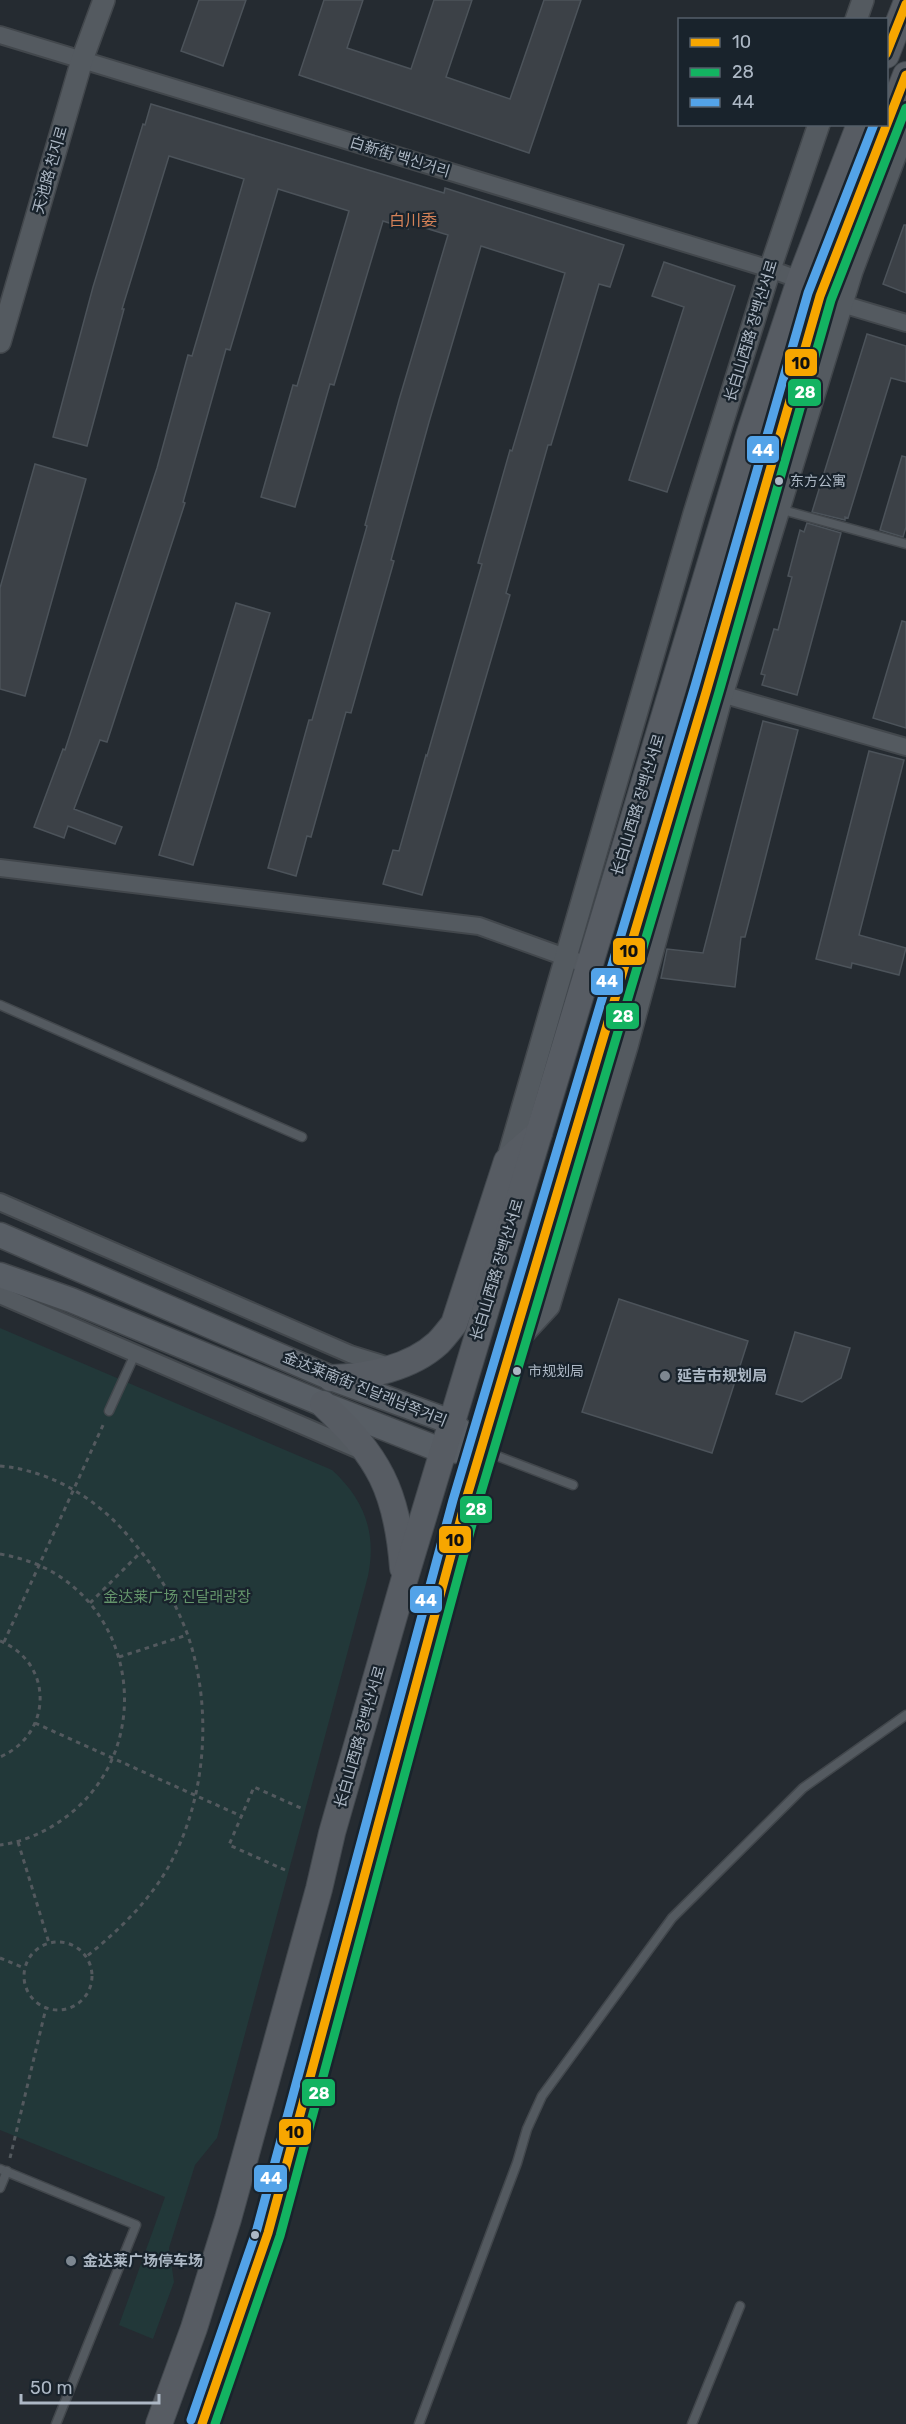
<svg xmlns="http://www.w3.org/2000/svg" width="906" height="2424" viewBox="0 0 906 2424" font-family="Rubik,'Noto Sans SC','Noto Sans KR',sans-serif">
<rect width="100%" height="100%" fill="#252b31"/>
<!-- green -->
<path fill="#223839" d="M0,1328L332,1470C364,1499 377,1533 368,1576L217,2138L195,2165L169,2248L174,2282L153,2339L119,2325L165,2197L0,2130Z"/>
<!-- building -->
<g fill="#3c4147" stroke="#4c535a" stroke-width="1.5">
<polygon points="199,0 246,0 223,66 181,51"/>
<polygon points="324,0 363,0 347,48 411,69 434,0 472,0 446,77 510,99 544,0 581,0 529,153 299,75"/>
<polygon points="151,104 444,193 445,188 624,245 610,287 599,284 551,445 548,445 506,593 510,595 422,895 383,884 393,850 399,851 426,755 427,756 482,564 478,563 510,450 512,451 565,273 481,246 429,422 391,560 394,561 351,713 346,712 311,837 307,836 296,876 268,868 309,720 312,720 367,526 365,525 399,400 448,235 409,223 408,229 383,221 334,385 330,384 295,507 261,497 293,385 297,386 349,211 278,189 230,350 226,349 183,502 185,503 107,742 100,740 74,809 122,827 115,844 68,826 64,838 34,827 63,749 65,750 157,468 188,355 192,356 244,179 169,156 122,309 124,309 87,446 53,437 93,287 143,124 145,125"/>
<polygon points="904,225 906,225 906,293 883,284"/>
<polygon points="664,262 735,286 667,492 629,480 684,307 652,296"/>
<polygon points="867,334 906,346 906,382 891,378 848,518 845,517 845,520 812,512"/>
<polygon points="902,456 906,457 906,527 903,537 880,530"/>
<polygon points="35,464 86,479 25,696 0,689 0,588"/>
<polygon points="807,523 841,533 797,695 762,685 765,675 761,674 774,629 778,630 792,577 788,576 800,530 804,532"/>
<polygon points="236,603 270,613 193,865 159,855"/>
<polygon points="902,621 906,622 906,728 873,718"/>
<polygon points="763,721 798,730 745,937 741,937 735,987 661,978 667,949 703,953"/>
<polygon points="869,751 904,760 859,935 906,948 899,975 852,963 851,968 816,959"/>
<polygon points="619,1299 748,1341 712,1453 582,1412"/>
<polygon points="795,1332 850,1348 841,1378 802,1402 776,1394"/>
</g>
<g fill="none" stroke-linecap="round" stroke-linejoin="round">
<!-- service casing -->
<g stroke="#42474c" stroke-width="11">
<g id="service">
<polyline points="779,509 906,544"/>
<polyline points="0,1005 302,1137"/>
<polyline points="109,1411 135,1354"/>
<polyline points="484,1451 573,1485"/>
<polyline points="0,2169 136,2225 56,2424"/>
<polyline points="0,2188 7,2171"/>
<polyline points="419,2424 517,2163 527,2129 542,2096 672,1918 803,1788 906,1715"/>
<polyline points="692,2424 740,2306"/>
</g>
</g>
<!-- minor casing -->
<g stroke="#42474c" stroke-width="20">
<g id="minor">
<polyline points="0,35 770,269 800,280"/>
<polyline points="832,301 906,323"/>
<polyline points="711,691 906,747"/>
<polyline points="0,868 479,926 590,966"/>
<polyline points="0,1202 350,1354 392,1367"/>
<polyline points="0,1295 366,1453"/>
</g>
</g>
<!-- tertiary casing -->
<g stroke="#42474c" stroke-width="24">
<g id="tertiary">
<polyline points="856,20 863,0"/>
<polyline points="0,342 82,60 104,0"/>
<polyline points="507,1161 694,514 770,269 819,124"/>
<polyline points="513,1345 549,1306 627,1046 722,695 779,509 852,271 906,127"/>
</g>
</g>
<!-- secondary casing -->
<g stroke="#42474c" stroke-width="27">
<g id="secondary">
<polyline points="0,1235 331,1378 451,1422 481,1450"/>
<polyline points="0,1275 71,1300 323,1404 443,1451 481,1450"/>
</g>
</g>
<!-- primary casing -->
<g stroke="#42484e" stroke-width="28">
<g id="primary">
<polyline points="886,55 906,4"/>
<path d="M331,1378C367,1377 411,1368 438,1343C444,1337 449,1330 454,1324L507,1161L539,1133"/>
<path d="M323,1404C379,1457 397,1490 403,1568"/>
<polyline points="159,2424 194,2328 228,2219 319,1889 332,1833 404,1581 751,429 800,280 860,124"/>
<polyline points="202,2424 268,2233 465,1503 707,689 820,296 906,75"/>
</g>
</g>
<!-- path -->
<g stroke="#53595e" stroke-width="3" stroke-dasharray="4.5 4.5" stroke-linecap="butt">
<path d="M0,1466C54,1471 101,1501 134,1543C157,1570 174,1599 187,1633C215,1711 206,1813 159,1882C139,1911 113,1935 86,1957"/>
<path d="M0,1554C21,1558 41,1564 59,1576C137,1627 147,1741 80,1805C58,1826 30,1841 0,1845"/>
<polyline points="90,1603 141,1552"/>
<path d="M0,1641C54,1663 53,1734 0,1757"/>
<polyline points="4,1642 104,1423"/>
<polyline points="119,1657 187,1635"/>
<polyline points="35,1723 241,1816"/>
<polyline points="18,1842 49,1943"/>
<polyline points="285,1870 229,1845 254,1787 303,1809"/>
<circle cx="58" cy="1976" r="34"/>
<polyline points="0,1958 24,1968"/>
<polyline points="10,2158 46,2008"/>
</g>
<!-- service -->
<use href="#service" stroke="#545a60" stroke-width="8"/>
<!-- minor -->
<use href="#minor" stroke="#545a60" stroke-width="16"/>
<!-- tertiary -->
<use href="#tertiary" stroke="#545a60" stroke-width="21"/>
<!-- secondary -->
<use href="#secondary" stroke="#585e65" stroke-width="24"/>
<!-- primary -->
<use href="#primary" stroke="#575c63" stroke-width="26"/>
<!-- bus-1 casing -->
<g stroke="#19232c" stroke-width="14">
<g id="bus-1">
<polyline points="886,54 906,4"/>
<polyline points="202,2424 268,2233 465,1503 707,689 820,296 906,75"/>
</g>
</g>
<!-- bus-2 casing -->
<g stroke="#19232c" stroke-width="14">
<polyline id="bus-2" points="215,2424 280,2236 477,1506 719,692 831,300 906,108"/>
</g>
<!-- bus-3 casing -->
<g stroke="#19232c" stroke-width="14">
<polyline id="bus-3" points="191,2420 257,2229 453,1500 695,686 808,293 874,124"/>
</g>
<!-- bus-1 -->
<use href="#bus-1" stroke="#f7a600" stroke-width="9"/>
<!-- bus-2 -->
<use href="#bus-2" stroke="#13b361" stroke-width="9"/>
<!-- bus-3 -->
<use href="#bus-3" stroke="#53a3e8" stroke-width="9"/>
</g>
<!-- markers -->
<g fill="#adb8c5" stroke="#19232c" stroke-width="2">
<circle cx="779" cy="481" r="5"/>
<circle cx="517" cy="1371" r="5"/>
<circle cx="255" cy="2235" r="5"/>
</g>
<g fill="#7d8791" stroke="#19232c" stroke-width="2">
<circle cx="665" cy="1376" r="6"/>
<circle cx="71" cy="2261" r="6"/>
</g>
<g text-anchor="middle" stroke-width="4.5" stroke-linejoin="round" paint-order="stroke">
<!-- bus labels -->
<g font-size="14" fill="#adb8c5" stroke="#19232c" text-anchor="start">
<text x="790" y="486">东方公寓</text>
<text x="528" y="1376">市规划局</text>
</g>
<!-- street labels -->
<g font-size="15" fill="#adb8c5" stroke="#19232c">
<text transform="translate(400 157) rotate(17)" y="5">白新街 백신거리</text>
<text transform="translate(50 170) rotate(-74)" y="5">天池路 천지로</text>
<text transform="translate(751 331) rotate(-73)" y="5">长白山西路 장백산서로</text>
<text transform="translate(638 805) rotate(-73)" y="5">长白山西路 장백산서로</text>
<text transform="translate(497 1270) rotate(-73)" y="5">长白山西路 장백산서로</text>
<text transform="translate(365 1389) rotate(22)" y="5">金达莱南街 진달래남쪽거리</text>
<text transform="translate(360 1737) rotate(-74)" y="5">长白山西路 장백산서로</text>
</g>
<!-- poi labels -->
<g font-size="15" font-weight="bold" fill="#adb8c5" stroke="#19232c" text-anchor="start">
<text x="677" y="1381">延吉市规划局</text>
<text x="83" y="2266">金达莱广场停车场</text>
</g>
<!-- park labels -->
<g font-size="15" fill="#64956b" stroke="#19232c">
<text x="177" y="1602">金达莱广场 진달래광장</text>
</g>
<!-- neighbourhood labels -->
<g font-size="16" fill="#d58258" stroke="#19232c">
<text x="413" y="226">白川委</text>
</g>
</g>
<g stroke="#19232c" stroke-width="2">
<rect x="784" y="348" width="34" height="29" rx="6" fill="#f7a600"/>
<rect x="787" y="378" width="35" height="29" rx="6" fill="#13b361"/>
<rect x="746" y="435" width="34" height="29" rx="6" fill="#53a3e8"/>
<rect x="612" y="937" width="34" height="29" rx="6" fill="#f7a600"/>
<rect x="590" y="967" width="34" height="29" rx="6" fill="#53a3e8"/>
<rect x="605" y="1002" width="35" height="28" rx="6" fill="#13b361"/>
<rect x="459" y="1495" width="34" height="29" rx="6" fill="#13b361"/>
<rect x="438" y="1525" width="34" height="29" rx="6" fill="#f7a600"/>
<rect x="409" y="1585" width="34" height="29" rx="6" fill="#53a3e8"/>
<rect x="301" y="2078" width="35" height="29" rx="6" fill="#13b361"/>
<rect x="278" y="2118" width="34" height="28" rx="6" fill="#f7a600"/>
<rect x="253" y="2164" width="35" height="29" rx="6" fill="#53a3e8"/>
</g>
<g font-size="16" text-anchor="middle" font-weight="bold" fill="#fff">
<text x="805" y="398">28</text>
<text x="763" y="456">44</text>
<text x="607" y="987">44</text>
<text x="623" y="1022">28</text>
<text x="476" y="1515">28</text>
<text x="426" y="1606">44</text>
<text x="319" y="2099">28</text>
<text x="271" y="2184">44</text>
</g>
<g font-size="16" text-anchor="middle" font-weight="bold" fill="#111">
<text x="801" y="369">10</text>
<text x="629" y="957">10</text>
<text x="455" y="1546">10</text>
<text x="295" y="2138">10</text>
</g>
<!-- legend -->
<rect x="678" y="18" width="210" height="108" fill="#19232c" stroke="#545f69" stroke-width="1.5"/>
<rect x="690" y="38" width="30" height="9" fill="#f7a600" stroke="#545f69" stroke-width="1.5"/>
<text x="732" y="48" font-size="18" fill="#adb8c5">10</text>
<rect x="690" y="68" width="30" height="9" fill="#13b361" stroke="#545f69" stroke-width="1.5"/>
<text x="732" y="78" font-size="18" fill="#adb8c5">28</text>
<rect x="690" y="98" width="30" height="9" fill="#53a3e8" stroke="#545f69" stroke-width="1.5"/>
<text x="732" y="108" font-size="18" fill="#adb8c5">44</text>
<!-- scale -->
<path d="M21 2394v9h138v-9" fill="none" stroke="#adb8c5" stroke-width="3"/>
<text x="30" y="2394" font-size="18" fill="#adb8c5" stroke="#19232c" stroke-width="4.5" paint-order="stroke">50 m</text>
</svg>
